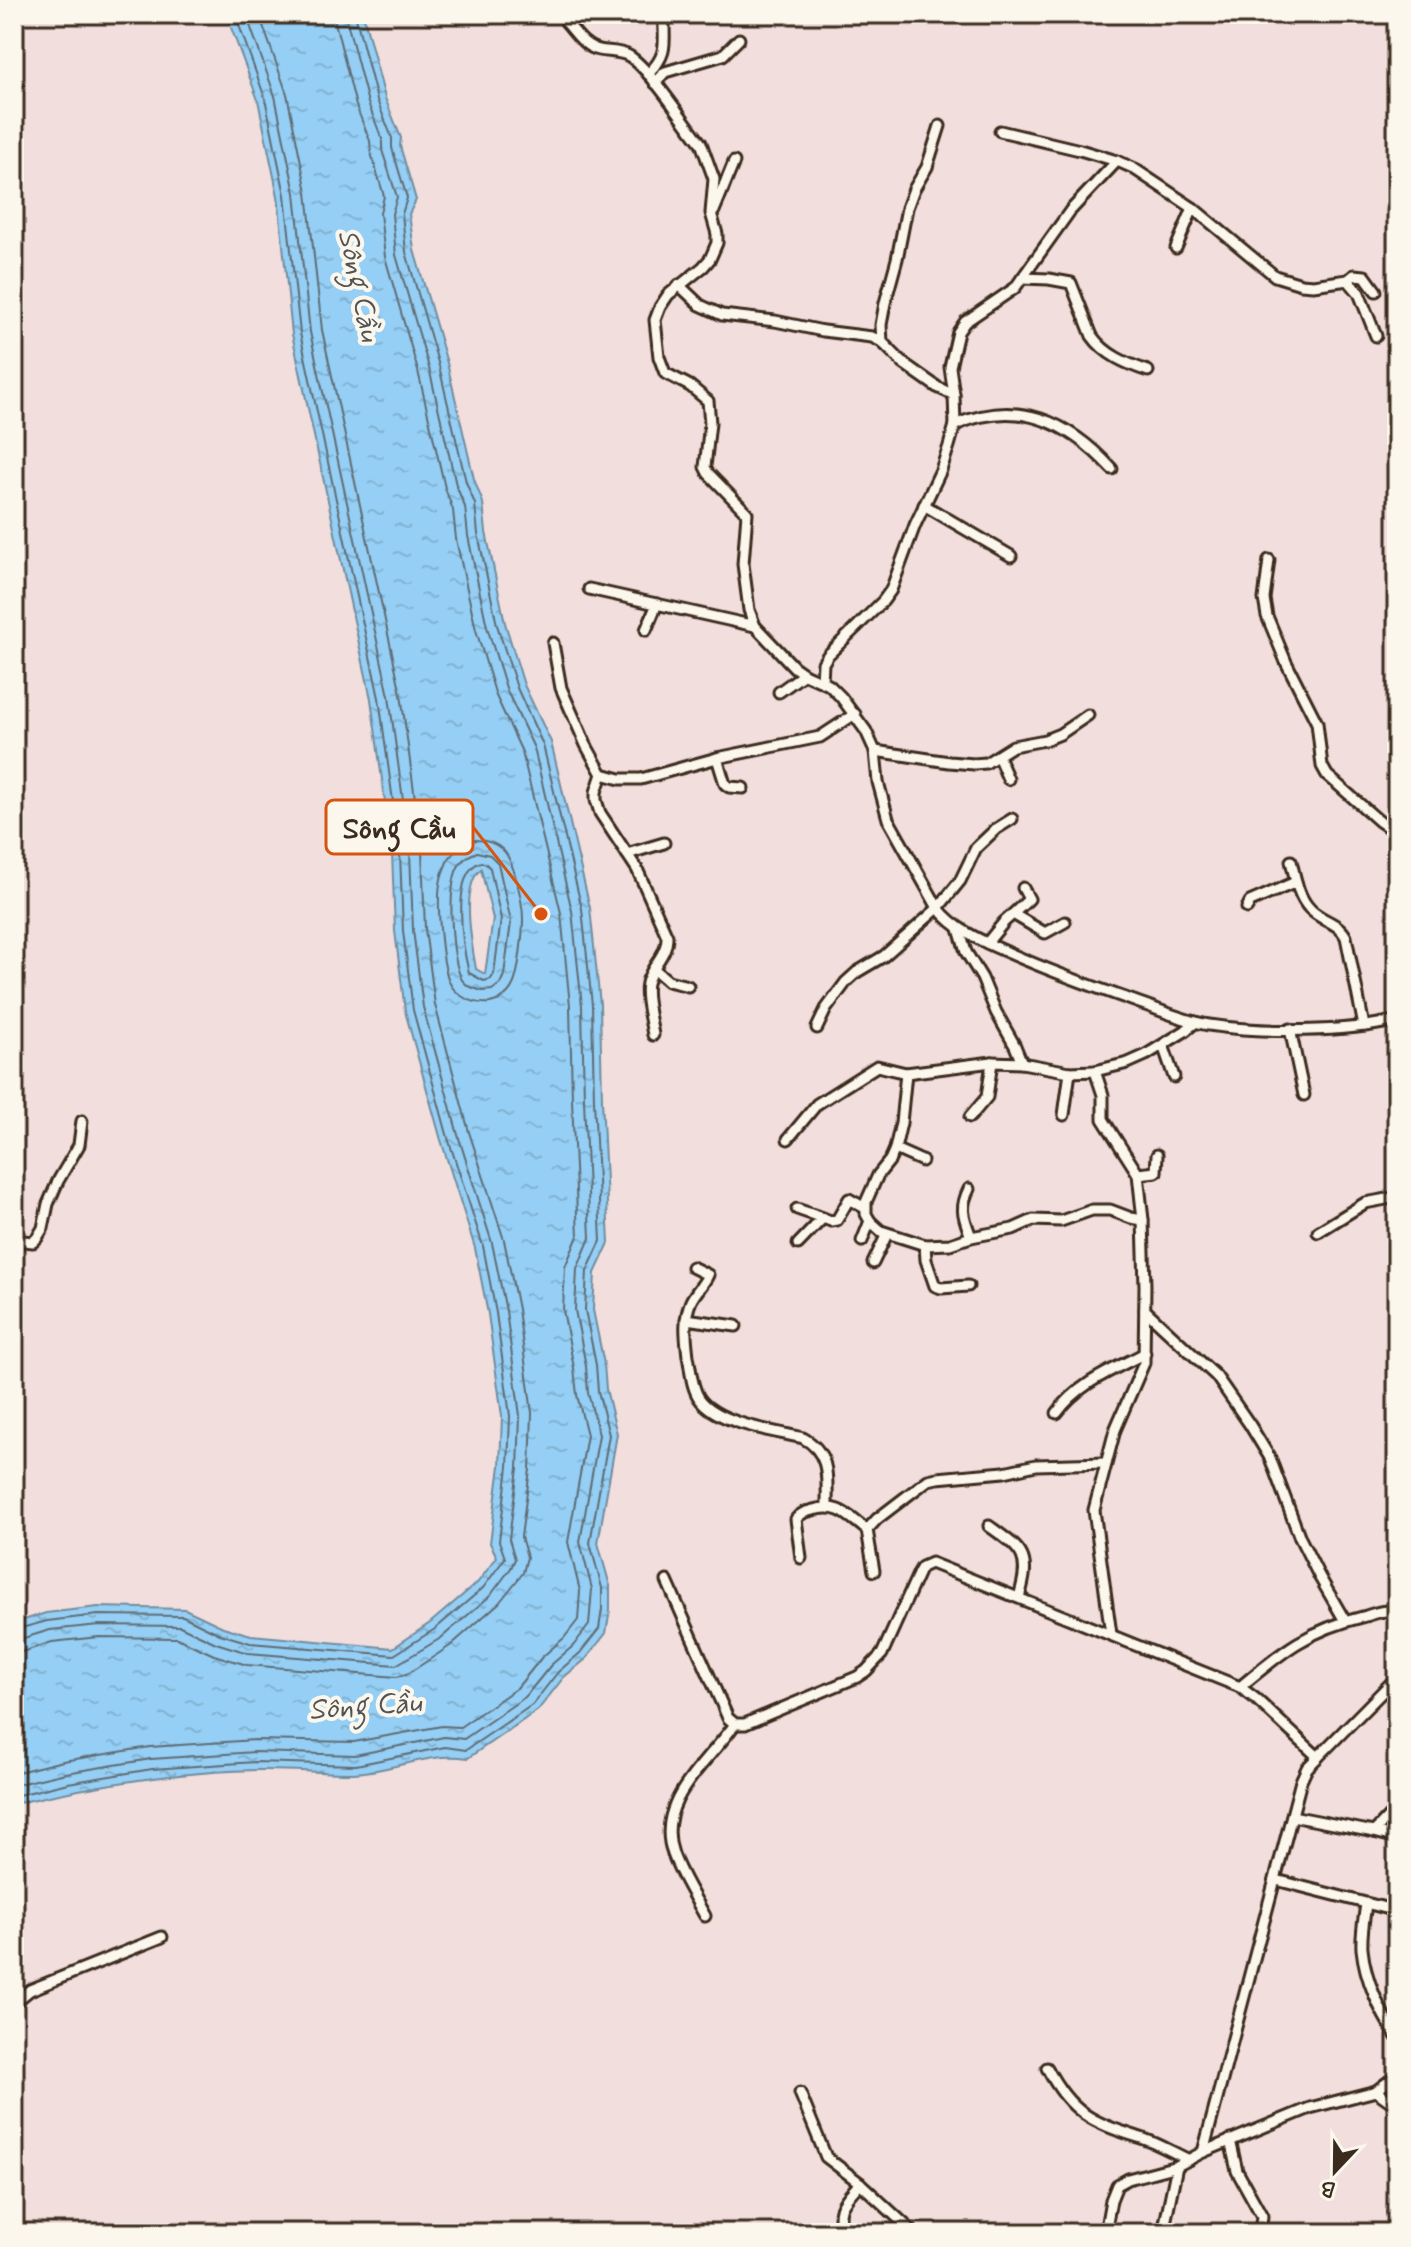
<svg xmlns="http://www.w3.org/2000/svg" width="1411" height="2247" viewBox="0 0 1411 2247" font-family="Mynerve,sans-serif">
<defs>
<pattern id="water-ripples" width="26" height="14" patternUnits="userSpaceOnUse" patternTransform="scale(2)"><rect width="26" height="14" fill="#95cff5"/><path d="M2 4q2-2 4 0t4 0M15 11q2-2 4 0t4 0" fill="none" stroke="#81b2d2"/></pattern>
</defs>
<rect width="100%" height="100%" fill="#f1dedd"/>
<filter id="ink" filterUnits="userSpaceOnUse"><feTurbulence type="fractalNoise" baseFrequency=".0125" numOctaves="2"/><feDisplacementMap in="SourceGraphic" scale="16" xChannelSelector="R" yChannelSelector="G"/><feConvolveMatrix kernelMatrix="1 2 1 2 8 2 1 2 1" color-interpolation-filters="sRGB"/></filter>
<g filter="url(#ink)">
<!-- water -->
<path fill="url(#water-ripples)" stroke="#718d9f" stroke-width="2" fill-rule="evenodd" d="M226,14H363L385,98L401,138L400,146L416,200L409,214L414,250L447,363L474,479L483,503L486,532L505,623L524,685L551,742L590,908L600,1004L602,1099L609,1243L595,1273L593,1310L604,1364L606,1389L617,1434L598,1543L610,1586V1610L606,1633L586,1659L564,1677L538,1710L468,1758C426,1752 393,1771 353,1773C321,1773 288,1769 256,1770C174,1772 93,1785 14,1804V1623L46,1613L98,1607L185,1609L223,1627L251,1635L393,1648L430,1623L478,1582L497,1557L490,1543L500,1466L502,1416L488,1314L475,1248L441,1140L405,1011L395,931L392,853L371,699L292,334L278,196L258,100ZM481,869L493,919L485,974L476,969C472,945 460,886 481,869Z"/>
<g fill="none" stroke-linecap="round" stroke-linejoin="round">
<!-- shore -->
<g stroke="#5f6c74" stroke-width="2">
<path d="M475,840C486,840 495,842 503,850C514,860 523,904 523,919C523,932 519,974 513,985C509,994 500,1001 490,1003C476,1005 460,998 452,987C441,971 436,898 441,879C442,873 445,867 447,862C453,851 464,843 475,840Z"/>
<path d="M477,852L490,855L498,863L511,922L504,975L500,984L492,990L482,991L468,986L462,980C451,958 447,889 458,867C462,859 469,855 477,852Z"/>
<path d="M481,862L486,864L490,868L501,919L494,974L491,979L484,981L469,973C463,949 450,871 481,862Z"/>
<polyline points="14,1630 47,1621 98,1615 183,1616 220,1634 250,1643 394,1655 435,1629 483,1588 505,1558 499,1541 508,1467 510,1416 496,1313 483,1246 448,1138 413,1010 403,931 400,853 379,698 300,333 285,195 265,98 235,14"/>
<polyline points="14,1641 50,1630 99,1625 180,1626 216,1643 248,1653 396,1665 441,1638 490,1596 511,1568 515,1559 509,1539 518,1468 520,1416 506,1311 492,1243 458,1135 423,1007 413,930 410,852 389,696 310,332 295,193 275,96 246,14"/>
<polyline points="14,1653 25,1651 52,1642 99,1637 177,1638 214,1655 247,1665 397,1677 409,1673 450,1646 499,1603 523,1573 527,1557 521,1537 530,1469 532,1413 518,1309 504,1240 469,1132 435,1005 425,929 422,851 401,694 322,330 307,192 287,94 259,14"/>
<polyline points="14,1773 63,1761 150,1747 255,1740 354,1742 442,1726 460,1727 517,1688 542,1657 564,1638 578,1620 580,1591 568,1542 587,1435 577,1395 574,1368 563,1310 565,1267 578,1236 572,1100 570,1006 561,913 522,752 496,696 476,630 456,539 453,510 445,488 418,371 385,257 380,213 384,196 371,153 370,141 356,106 333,14"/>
<polyline points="14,1785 66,1773 151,1759 255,1752 355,1755 444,1737 464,1739 525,1697 551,1665 573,1646 589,1625 592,1589 580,1542 599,1435 588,1393 586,1366 575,1310 577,1269 590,1238 584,1100 582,1006 572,911 534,748 507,691 487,627 468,536 465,507 456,485 429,368 396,255 392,214 397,197 382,150 382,139 368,103 345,14"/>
<polyline points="14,1796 68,1783 152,1769 255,1762 356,1765 445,1747 466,1750 532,1705 558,1672 580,1653 599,1629 602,1609 602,1588 590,1543 609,1435 598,1391 596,1365 585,1310 587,1271 601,1241 594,1100 592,1005 582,909 543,745 517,688 497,625 478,534 475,504 466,482 439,366 406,252 402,214 407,198 392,148 392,138 377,100 355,14"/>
</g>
<!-- minor casing -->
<g stroke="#3b2a1e" stroke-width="15">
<g id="minor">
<path d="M566,22C576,33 584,47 599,50C609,52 620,51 629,56C650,69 684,122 701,143L714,179L711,213L717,234V243L710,259L703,267L668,295L660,307L655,320L659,357L665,373L690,386L708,401L710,423L705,467L708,473L747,513L743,564L749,610L755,626L794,667L804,674L829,685L841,697L866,731L875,751L878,782L888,819L938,908C956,931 982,941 1009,953C1050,971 1091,986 1134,1001C1158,1009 1184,1021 1209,1025C1261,1033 1346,1033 1397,1020"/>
<path d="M648,74C670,53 663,41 664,14"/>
<polyline points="655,83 665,72 723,55 739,39"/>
<polyline points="1000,131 1080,150 1117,161 1133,168 1193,208 1275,276 1301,284 1313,285 1348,280 1359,293 1376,336"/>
<polyline points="714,211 734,162"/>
<polyline points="1176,248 1193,208"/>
<path d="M1022,278L1049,279L1071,283L1092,336C1105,355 1127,364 1148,371"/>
<polyline points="1348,280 1354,275 1365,276 1376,291"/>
<polyline points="679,285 700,305 722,315 775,321 823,331 872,337 882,342 903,363 937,387 954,395"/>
<polyline points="882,342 881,325 885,303 897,259 907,208 914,189 927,167 940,126"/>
<path d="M955,425C1018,398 1068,421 1112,469"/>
<polyline points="924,505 1011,556"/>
<polyline points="1269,560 1264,599 1267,616 1286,662 1317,723 1322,766 1327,775 1379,821 1397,833"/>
<polyline points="589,589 755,626"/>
<polyline points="646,630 657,604"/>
<path d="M553,643L561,688L586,745L602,774L596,792V800L600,813L637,869L667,936C668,954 651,966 647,983C644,997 651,1021 653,1035"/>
<polyline points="822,681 823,663 828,655 883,601 891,590 915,525 941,470 949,446 955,425 954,395 950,367 958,332 965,322 1015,288 1070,211 1117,161"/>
<polyline points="779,692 804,674"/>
<polyline points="875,751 949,762 974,764 986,763 1013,746 1045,740 1060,734 1088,715"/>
<polyline points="998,756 1008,779"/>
<polyline points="717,758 725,784 729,787 743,788"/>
<polyline points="602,774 620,779 641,779 717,758 820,737 855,714"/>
<polyline points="627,854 664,843"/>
<path d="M1291,861C1295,877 1298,897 1310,909C1321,921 1339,922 1346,937L1364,1026"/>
<polyline points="1247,908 1250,902 1296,882"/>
<polyline points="1013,914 1029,899 1023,888"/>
<polyline points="959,929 966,952 982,978 996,1012 1015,1046 1022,1063"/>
<polyline points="987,943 1004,922 1013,914 1045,933 1065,922"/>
<polyline points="654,969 668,981 688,986"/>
<polyline points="817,1028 826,1009 846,982 857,972 884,956 938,908 960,881 976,848 996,829 1012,819"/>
<polyline points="1290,1029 1304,1095"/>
<polyline points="1163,1045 1174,1077"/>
<polyline points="1095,1071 1103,1095 1103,1119 1138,1174 1143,1220 1145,1286 1144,1363 1115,1430 1094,1510 1111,1634"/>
<polyline points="906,1073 901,1123 895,1149 890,1160 878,1175 866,1202 866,1214 870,1221 881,1231 925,1245 950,1244 971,1237 1013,1229 1033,1220 1061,1221 1092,1210 1110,1210 1131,1218 1143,1220"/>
<polyline points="1064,1115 1070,1072"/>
<polyline points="970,1117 987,1097 992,1062"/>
<polyline points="788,1139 817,1104 877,1066 906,1073 992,1062 1022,1063 1070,1072 1095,1071 1128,1063 1146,1055 1185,1031 1196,1022"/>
<polyline points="895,1149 922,1161"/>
<polyline points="1138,1174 1156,1172 1157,1155"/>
<path d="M969,1189C959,1209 964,1217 971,1237"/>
<polyline points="797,1209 831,1221 837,1220 849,1199 865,1208"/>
<polyline points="1318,1232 1365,1203 1397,1197"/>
<polyline points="14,1240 33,1242 37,1238 43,1228 48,1204 58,1181 79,1145 82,1121"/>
<polyline points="862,1241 870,1221"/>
<polyline points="798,1244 823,1218"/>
<polyline points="925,1245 926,1260 935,1286 941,1288 968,1286"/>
<polyline points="873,1263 887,1234"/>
<path d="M692,1267L708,1275C704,1284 696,1291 691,1301C683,1319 686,1338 688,1356C691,1370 691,1386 699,1398C717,1424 774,1431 803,1438C831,1453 827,1479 827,1506"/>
<polyline points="1145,1310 1216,1376 1250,1425 1270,1458 1300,1538 1319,1576 1345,1621"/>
<polyline points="686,1319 736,1326"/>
<path d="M1057,1413C1078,1383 1113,1370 1145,1353"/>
<path d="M989,1526C1022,1550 1032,1555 1019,1597"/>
<path d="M801,1558L796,1519C801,1513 805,1512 813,1510C839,1503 847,1515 867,1530"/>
<polyline points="874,1571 867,1530 877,1519 928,1480 937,1478 1004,1472 1036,1465 1106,1463"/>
<polyline points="667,1581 728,1718 735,1724 745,1724 857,1677 866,1671 882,1654 919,1572 922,1567 931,1563 1240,1687 1256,1699 1318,1757"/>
<path d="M1240,1687C1284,1650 1308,1630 1366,1616C1376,1613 1386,1609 1397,1612"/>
<polyline points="1292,1816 1374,1832 1397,1808"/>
<polyline points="1374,1832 1397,1838"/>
<polyline points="1276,1880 1397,1911"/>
<path d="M1366,1904C1364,1919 1361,1934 1362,1949C1365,1979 1380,2012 1397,2037"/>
<path d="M705,1916C694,1896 681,1876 673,1854C654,1801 708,1763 735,1724"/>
<polyline points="14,2003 30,1990 162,1937"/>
<path d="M1047,2068C1071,2113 1091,2122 1138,2137C1156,2142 1172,2152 1189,2160"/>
<polyline points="1376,2091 1397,2106"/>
<polyline points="800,2093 826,2157 860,2183 914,2233"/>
<polyline points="1230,2140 1237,2171 1262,2216 1260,2233"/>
<polyline points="1203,2152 1301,1781 1307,1768 1397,1677"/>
<polyline points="1393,2212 1397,2205"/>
<path d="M842,2233C836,2206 843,2203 860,2183"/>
<polyline points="1105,2233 1111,2200 1117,2185 1128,2179 1177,2166 1203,2152 1310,2108 1376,2091 1397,2075"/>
<polyline points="1163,2233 1177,2166"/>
</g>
</g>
<!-- minor -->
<use href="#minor" stroke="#fbf7ec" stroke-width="9"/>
</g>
</g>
<g text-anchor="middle" stroke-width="8" stroke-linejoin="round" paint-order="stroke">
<!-- water labels -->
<g font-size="30" font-style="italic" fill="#525354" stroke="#fbf7ec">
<text transform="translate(360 285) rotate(78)" y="10">Sông Cầu</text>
<text transform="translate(365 1705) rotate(-4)" y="10">Sông Cầu</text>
</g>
</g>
<!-- callouts -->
<path fill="none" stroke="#d7540e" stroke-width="3" d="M541 914L473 827"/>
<circle fill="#d7540e" stroke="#fbf7ec" stroke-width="3" cx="541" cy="914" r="8"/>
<rect fill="#fbf7ec" stroke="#d7540e" stroke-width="3" x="326" y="800" width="147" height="54" rx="8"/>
<g font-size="30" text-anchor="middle" font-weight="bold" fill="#3b2a1e">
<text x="399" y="838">Sông Cầu</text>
</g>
<!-- margin -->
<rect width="1411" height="2247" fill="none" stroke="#fbf7ec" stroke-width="48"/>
<rect x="24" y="24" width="1363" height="2199" fill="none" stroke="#3b2a1e" stroke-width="3" filter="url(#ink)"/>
<!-- north arrow -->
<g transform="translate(1335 2171) rotate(202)" stroke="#fbf7ec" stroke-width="6" paint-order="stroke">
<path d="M0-6L14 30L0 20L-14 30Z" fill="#3b2a1e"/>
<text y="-12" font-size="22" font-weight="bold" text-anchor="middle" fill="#3b2a1e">B</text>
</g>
</svg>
